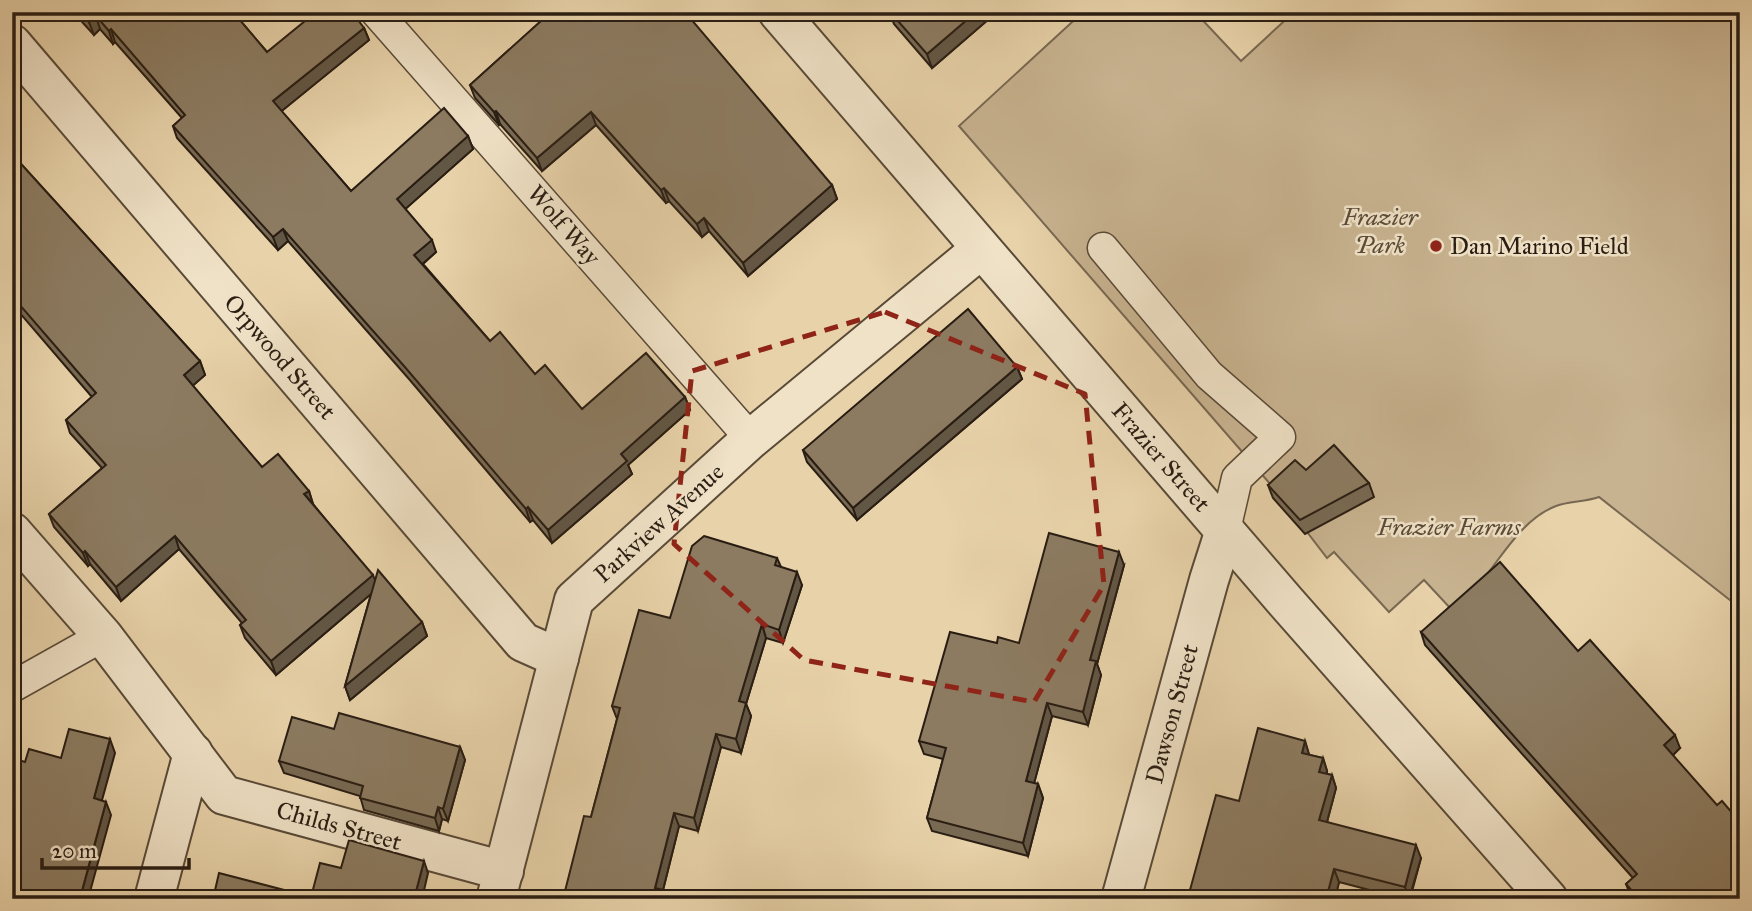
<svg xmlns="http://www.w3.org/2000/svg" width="1752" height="911" viewBox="0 0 1752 911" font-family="'IM FELL Great Primer',serif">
<rect width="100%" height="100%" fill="#e8d2a9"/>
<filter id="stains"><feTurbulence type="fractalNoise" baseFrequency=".00286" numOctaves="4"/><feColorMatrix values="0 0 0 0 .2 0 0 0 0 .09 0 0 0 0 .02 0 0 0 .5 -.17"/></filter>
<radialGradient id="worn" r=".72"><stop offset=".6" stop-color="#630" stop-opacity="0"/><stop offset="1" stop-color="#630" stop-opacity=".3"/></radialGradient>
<!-- green -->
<path fill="#c8b390" stroke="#786852" stroke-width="2" d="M1083,12H1195L1241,61L1294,12H1740V608L1599,497C1585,502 1569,501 1556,506C1522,519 1502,557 1480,583C1472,593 1461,601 1452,610L1424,580L1389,612L1334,552L1327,558L1271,485L959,126Z"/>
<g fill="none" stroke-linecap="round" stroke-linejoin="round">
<!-- service casing -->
<g stroke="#594a38" stroke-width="33">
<g id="service">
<polyline points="376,12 751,439"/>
<polyline points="1103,248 1209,375 1280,437 1237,478 1225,530"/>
<polyline points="12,687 103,636"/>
</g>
</g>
<!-- minor casing -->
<g stroke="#594a38" stroke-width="42">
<g id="minor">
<polyline points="778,12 1286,602 1548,899"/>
<polyline points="12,44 523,642 559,658"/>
<polyline points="12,532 103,636 224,795 504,871"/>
<polyline points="154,899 193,753"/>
<polyline points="496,899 574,600 751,439 981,249"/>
<polyline points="1121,899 1209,580 1225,530"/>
</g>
</g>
<!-- service -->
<use href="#service" stroke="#f0e2c7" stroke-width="30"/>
<!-- minor -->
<use href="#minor" stroke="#f0e2c7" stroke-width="38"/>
</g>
<!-- wall -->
<g fill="#786a53" stroke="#291d13" stroke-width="2">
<polygon points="73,12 233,12 267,52 364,28 369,40 281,111 351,191 468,136 473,149 405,209 436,252 423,264 490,341 582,409 685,397 690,410 628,465 632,474 552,543 533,520 530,522 409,379 288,241 278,250 177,138 173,126 182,118 115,42 113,44 100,29 94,35"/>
<polygon points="551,12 832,185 837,199 748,276 709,231 702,237 669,201 666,203 596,125 542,171 500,124 499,125 475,98 470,85"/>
<polygon points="889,12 997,12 932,68 894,24"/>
<polygon points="12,154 200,361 205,375 192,386 262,467 309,491 313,504 375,580 422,622 427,636 350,700 345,686 371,594 276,675 245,638 240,625 242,623 179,549 121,601 90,564 88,566 54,527 49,514 102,468 70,433 66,420 92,397 12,304"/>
<polygon points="1017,367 1022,379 857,520 807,462 803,450"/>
<polygon points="1369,483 1374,497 1305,534 1273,498 1268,485"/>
<polygon points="777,558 781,567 802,585 783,643 766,638 746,704 751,716 741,753 721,747 698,831 679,826 663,890 591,817 617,719 612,706 670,618"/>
<polygon points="1124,565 1097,664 1101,675 1088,725 1052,716 1034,783 1038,784 1043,798 1028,856 932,831 927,818 943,759 924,754 919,741 997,643 1019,643"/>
<polygon points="1421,632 1680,748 1673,755 1740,899 1632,899 1626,884 1633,878 1425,645"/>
<polygon points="334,729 460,747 465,760 448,821 442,819 439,831 364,810 360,796 284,773 279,761"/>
<polygon points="1305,741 1309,755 1323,758 1327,771 1327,774 1332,775 1336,788 1327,822 1421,858 1410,899 1404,899 1339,882 1335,899 1193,899 1190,890 1239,801"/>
</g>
<!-- shaded-wall -->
<g fill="#625644" stroke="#291d13" stroke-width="2">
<polygon points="976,12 997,12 932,68 927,54"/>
<polygon points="96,16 100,29 94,35 89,22"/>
<polygon points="364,28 369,40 278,114 273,101"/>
<polygon points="111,29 115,42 113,44 109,31"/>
<polygon points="496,111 500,124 499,125 494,112"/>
<polygon points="591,112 596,125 542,171 537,158"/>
<polygon points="468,136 473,149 402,212 397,199"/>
<polygon points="832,185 837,199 748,276 743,263"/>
<polygon points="664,188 669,201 666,203 661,190"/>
<polygon points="704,218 709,231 702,237 697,224"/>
<polygon points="283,229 288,241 278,250 273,237"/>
<polygon points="432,240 436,252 419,267 414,255"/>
<polygon points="200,361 205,375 189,389 184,375"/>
<polygon points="1017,367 1022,379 857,520 853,508"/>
<polygon points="685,397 690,410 628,465 632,474 552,543 548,530 621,454"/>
<polygon points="309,491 313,504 304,494"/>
<polygon points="528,507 533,520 530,522 526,509"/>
<polygon points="175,536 179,549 121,601 116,587"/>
<polygon points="85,551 90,564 88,566 83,553"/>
<polygon points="1119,552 1124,565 1097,664 1101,675 1088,725 1083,712 1090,660"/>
<polygon points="797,572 802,585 783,643 779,630"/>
<polygon points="373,575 378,588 276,675 271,661"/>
<polygon points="422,622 427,636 350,700 345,686"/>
<polygon points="762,624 766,638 746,704 751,716 741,753 736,739 739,701"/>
<polygon points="1047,703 1052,716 1031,795 1026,781"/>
<polygon points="716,734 721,747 698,831 694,818"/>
<polygon points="1675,735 1680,748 1669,759 1664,745"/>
<polygon points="110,739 115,753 99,811 94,798"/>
<polygon points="1305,741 1309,754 1307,766 1302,753"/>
<polygon points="460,747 465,760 448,821 443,809"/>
<polygon points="1323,758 1327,771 1324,785 1319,772"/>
<polygon points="1332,775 1336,788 1324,833 1319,820"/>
<polygon points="1038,784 1043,798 1028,856 1023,843"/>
<polygon points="106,802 111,815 88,899 80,899"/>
<polygon points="438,807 442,819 439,831 435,818"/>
<polygon points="674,813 679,826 663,890 666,899 659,899 655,888"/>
<polygon points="1416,845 1421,858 1409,899 1405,887"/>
<polygon points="424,861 428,873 422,899 414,899"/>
<polygon points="1334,869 1339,882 1335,899 1326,899"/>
</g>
<!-- building -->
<g fill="#8c7b61" stroke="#291d13" stroke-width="2">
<polygon points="80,12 233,12 267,52 316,12 352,12 364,28 273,101 351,191 444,108 468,136 397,199 432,240 414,255 490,341 500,332 535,374 545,365 582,409 646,353 685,397 621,454 627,461 548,530 528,507 526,509 404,366 283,229 273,237 173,126 185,115 111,29 109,31 96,16 89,22"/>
<polygon points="551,12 685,12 832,185 743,263 704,218 697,224 664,188 661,190 591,112 537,158 496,111 494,112 470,85"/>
<polygon points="890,12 976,12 927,54"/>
<polygon points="12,154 200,361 184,375 262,467 278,454 309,491 304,494 373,575 271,661 240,625 246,620 175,536 116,587 85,551 83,553 49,514 106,465 66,420 96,393 12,296"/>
<polygon points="968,309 1017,367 853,508 803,450"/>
<polygon points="1334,445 1369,483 1300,520 1268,485 1295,460 1306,470"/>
<polygon points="1049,533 1119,552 1090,660 1096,661 1083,712 1047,703 1026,781 1038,784 1023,843 927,818 946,748 919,741 950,632 997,643 998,637 1019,643"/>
<polygon points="704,536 777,558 775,565 797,572 779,630 762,624 739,701 746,703 736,739 716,734 694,818 674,813 655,888 663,890 661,899 563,899 584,816 591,817 620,708 612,706 639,610 670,618 692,546"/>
<polygon points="1500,562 1578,651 1590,640 1675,735 1664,745 1717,805 1722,801 1740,822 1740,899 1639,899 1626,884 1637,874 1421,632"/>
<polygon points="378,570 422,622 345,686"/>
<polygon points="339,713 460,747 443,809 438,807 435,818 360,798 363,786 279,761 292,717 334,729"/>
<polygon points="1258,728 1305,741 1302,753 1323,758 1319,772 1332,775 1319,820 1416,845 1405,887 1334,869 1326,899 1220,899 1190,890 1216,795 1239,801"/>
<polygon points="69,729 110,739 94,798 106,802 80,898 83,899 12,899 12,786 19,760 25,762 29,749 61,758"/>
<polygon points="349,840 424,861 414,899 213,899 219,873 311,897 320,863 341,868"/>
<polygon points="905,895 920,899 904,899"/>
</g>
<!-- marked area -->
<path fill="none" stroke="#8f2418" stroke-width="5" stroke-dasharray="14 9" stroke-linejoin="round" d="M885,312L1085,394L1104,585L1034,702L804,660L674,544L692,371Z"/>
<!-- markers -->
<circle fill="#8f2418" stroke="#f0e2c7" stroke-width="2.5" cx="1436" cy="246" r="7"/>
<g text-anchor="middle" stroke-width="5" stroke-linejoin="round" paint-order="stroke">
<!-- park labels -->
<g font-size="24" font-style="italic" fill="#594a38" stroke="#f0e2c7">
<text x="1380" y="225">Frazier<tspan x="1380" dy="28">Park</tspan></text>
<text x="1449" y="535">Frazier Farms</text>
</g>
<!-- street labels -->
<g font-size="24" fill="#291d13" stroke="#f0e2c7">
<text transform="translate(564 225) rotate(49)" y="8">Wolf Way</text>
<text transform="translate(280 357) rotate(49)" y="8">Orpwood Street</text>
<text transform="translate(1161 457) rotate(49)" y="8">Frazier Street</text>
<text transform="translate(659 523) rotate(-42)" y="8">Parkview Avenue</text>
<text transform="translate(1172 714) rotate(-75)" y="8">Dawson Street</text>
<text transform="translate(339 826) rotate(15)" y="8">Childs Street</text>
</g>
<!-- poi labels -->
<g font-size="24" fill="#291d13" stroke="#f0e2c7" text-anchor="start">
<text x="1450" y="254">Dan Marino Field</text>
</g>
</g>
<!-- margin -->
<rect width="1752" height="911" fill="none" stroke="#e8d2a9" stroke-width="42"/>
<rect x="14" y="14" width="1724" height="883" fill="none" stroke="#291d13" stroke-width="3.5"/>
<rect x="21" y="21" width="1710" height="869" fill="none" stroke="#291d13" stroke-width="2"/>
<!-- scale -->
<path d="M42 858v10h147v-10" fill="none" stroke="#291d13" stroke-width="3.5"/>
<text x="52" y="858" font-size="21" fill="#291d13" stroke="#f0e2c7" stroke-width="5" paint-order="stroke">20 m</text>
<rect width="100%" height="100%" filter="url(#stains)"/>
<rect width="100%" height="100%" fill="url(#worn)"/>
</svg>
